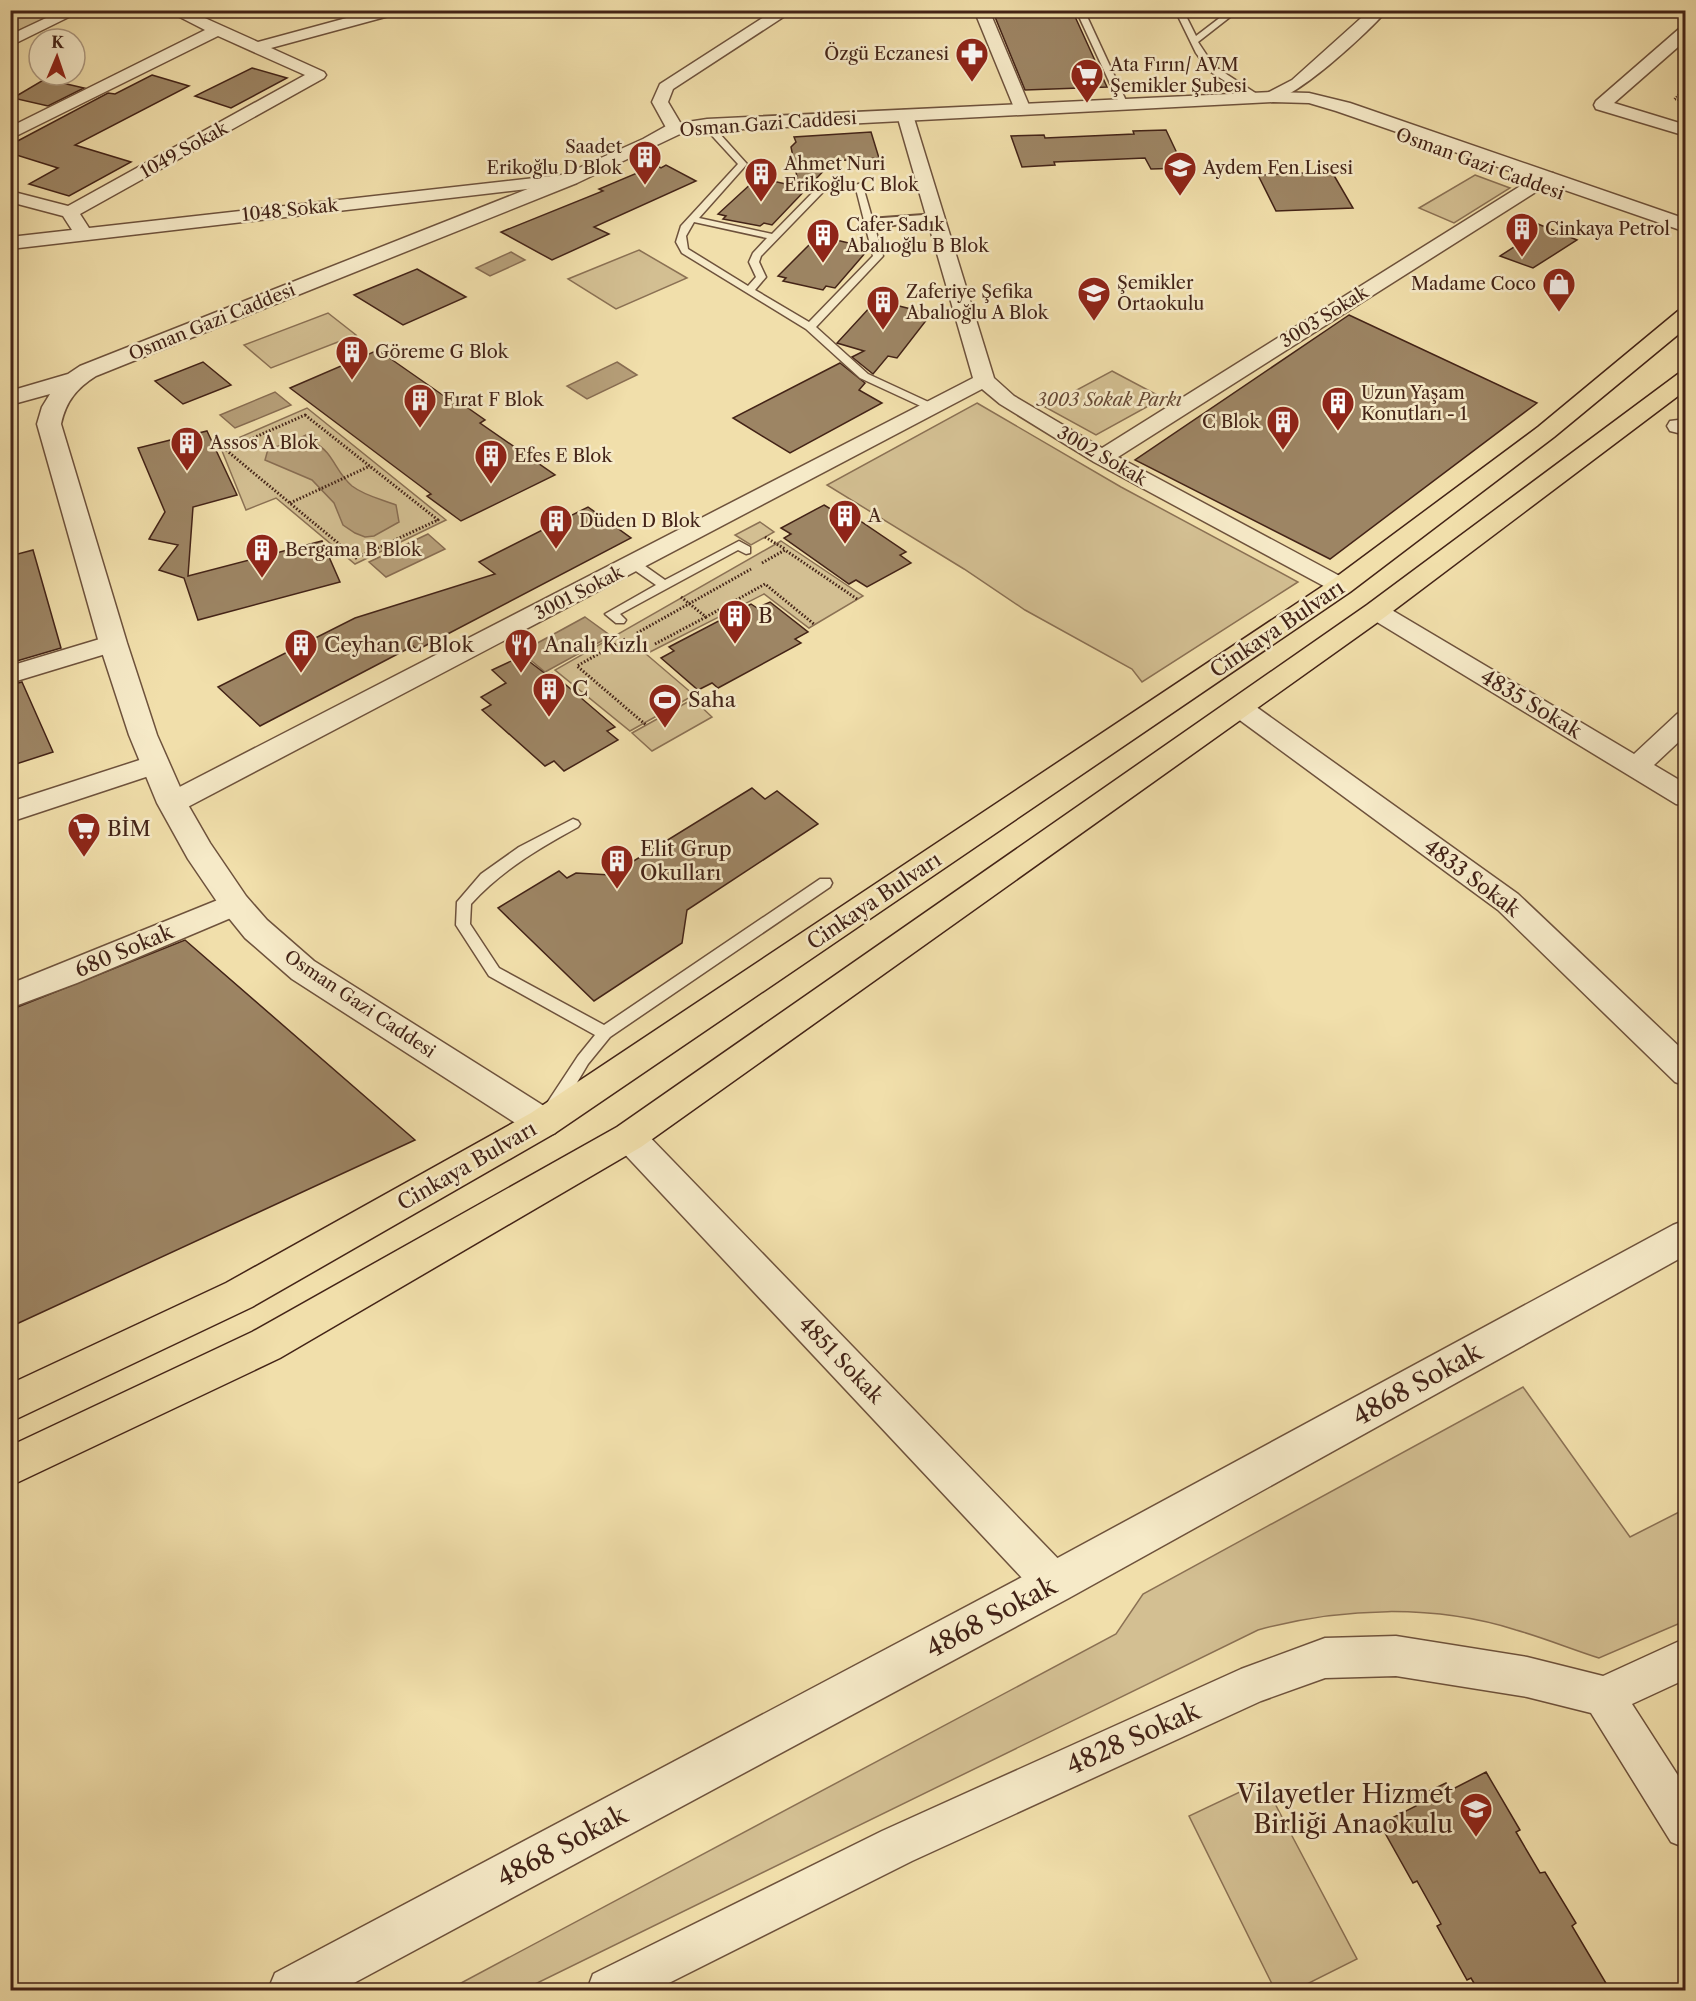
<svg xmlns="http://www.w3.org/2000/svg" width="1696" height="2001" viewBox="0 0 1696 2001" font-family="'Libre Caslon Text',serif">
<rect width="100%" height="100%" fill="#f1dfab"/>
<filter id="stains"><feTurbulence type="fractalNoise" baseFrequency=".00333" numOctaves="4"/><feColorMatrix values="0 0 0 0 .2 0 0 0 0 .09 0 0 0 0 .02 0 0 0 .5 -.17"/></filter>
<radialGradient id="worn" r=".72"><stop offset=".6" stop-color="#630" stop-opacity="0"/><stop offset="1" stop-color="#630" stop-opacity=".3"/></radialGradient>
<!-- green -->
<g fill="#d3bf92" stroke="#8b7154" stroke-width="1.5">
<polygon points="11,10 62,11 11,34"/>
<polygon points="1475,175 1510,188 1454,223 1419,208"/>
<polygon points="639,250 687,278 616,309 568,279"/>
<polygon points="328,313 356,335 271,368 244,345"/>
<polygon points="1112,371 1163,398 1096,435 1045,407"/>
<polygon points="977,403 1121,487 1298,582 1142,682 1132,669 1025,610 964,569 827,485"/>
<polygon points="307,408 446,520 355,564 276,498 246,510 220,446"/>
<polygon points="760,522 774,532 751,545 735,535"/>
<polygon points="781,541 863,596 809,628 764,594 646,654 694,695 630,731 555,670"/>
<polygon points="693,699 712,717 652,751 632,733"/>
<path d="M1523,1387L1630,1537L1685,1509V1621L1599,1658C1571,1649 1544,1638 1516,1630C1434,1604 1341,1607 1258,1630L523,1990H448L1116,1634L1143,1594Z"/>
<polygon points="1263,1781 1357,1959 1295,1990 1275,1990 1189,1816"/>
</g>
<!-- water -->
<g fill="#b69f79" stroke="#886d52" stroke-width="1.5">
<polygon points="511,252 525,260 490,276 476,268"/>
<polygon points="617,362 637,375 587,399 567,386"/>
<polygon points="275,392 291,405 235,428 220,415"/>
<path d="M308,434L314,435L315,443C333,452 336,473 352,486C365,496 381,499 396,505L399,522L374,536L365,537L355,533L343,525L334,503L312,480L265,460L268,449L292,442Z"/>
<polygon points="428,534 445,549 386,577 369,562"/>
<polygon points="585,617 611,636 545,672 521,652"/>
</g>
<!-- building -->
<g fill="#9d8564" stroke="#432317" stroke-width="1.5">
<polygon points="1072,10 1107,87 1025,90 993,12"/>
<polygon points="252,68 287,78 231,108 195,96"/>
<polygon points="152,75 189,86 75,145 131,162 69,196 29,184 58,168 10,153 10,145 108,93 115,94"/>
<polygon points="45,79 84,88 48,106 13,98"/>
<polygon points="1166,130 1184,168 1151,169 1145,158 1054,162 1055,165 1022,167 1011,136 1044,135 1045,138 1134,134 1133,131"/>
<polygon points="871,132 879,158 833,161 772,225 764,223 760,226 723,219 726,216 718,214 754,181 760,182 764,179 799,187 791,147 796,142 794,137"/>
<polygon points="656,165 661,168 666,165 696,181 594,227 609,234 552,260 501,232 603,191 599,189"/>
<polygon points="1332,172 1353,208 1276,211 1258,175"/>
<polygon points="1533,222 1577,240 1533,268 1500,256 1522,242 1509,237"/>
<polygon points="824,237 861,246 859,250 866,252 835,288 826,286 823,290 783,281 786,278 778,276 814,240 820,241"/>
<polygon points="417,269 466,297 403,325 354,295"/>
<polygon points="883,302 923,312 920,316 928,318 897,358 888,356 873,374 852,357 864,351 837,343 872,305 879,306"/>
<polygon points="1349,315 1537,403 1330,559 1135,460"/>
<polygon points="378,350 444,396 448,394 485,420 480,423 555,475 461,521 427,496 431,494 290,388"/>
<polygon points="203,362 231,385 183,404 155,381"/>
<polygon points="840,363 865,383 859,390 882,403 790,453 733,418"/>
<polygon points="207,431 237,495 193,507 188,576 322,541 340,582 198,620 184,578 159,570 178,545 149,539 165,512 138,448"/>
<polygon points="824,505 834,511 841,508 906,552 900,555 911,563 867,587 856,580 849,584 784,538 791,534 781,528"/>
<polygon points="588,507 631,538 417,650 413,646 260,726 218,687 355,618 495,574 479,562"/>
<polygon points="33,550 61,648 10,663 10,556"/>
<polygon points="770,602 808,632 795,639 801,643 718,688 712,683 698,690 661,658 674,651 669,647 751,604 757,608"/>
<polygon points="522,656 547,675 552,673 615,727 607,731 618,740 564,771 554,761 545,766 482,710 491,705 481,697 506,683 492,670"/>
<polygon points="22,682 53,752 10,766 10,685"/>
<polygon points="752,788 765,799 777,791 818,824 687,910 682,943 594,1001 498,908 559,871 567,878 576,873 611,875"/>
<polygon points="185,940 415,1140 10,1327 10,1010"/>
<polygon points="1486,1772 1520,1830 1516,1832 1540,1873 1545,1872 1576,1923 1572,1926 1610,1990 1478,1990 1471,1978 1467,1980 1437,1926 1441,1924 1417,1881 1413,1883 1380,1824 1416,1806 1412,1799 1446,1783 1451,1790"/>
</g>
<g fill="none" stroke-linecap="round" stroke-linejoin="round">
<!-- service casing -->
<g stroke="#6e523c" stroke-width="3">
<g id="service">
<polygon points="1076,10 1084,10 1128,105 1127,107 1120,105"/>
<polygon points="1175,10 1183,10 1196,36 1230,10 1239,10 1198,42 1214,66 1260,96 1260,100 1254,100 1208,70 1196,53"/>
<path d="M704,123H710L747,164L699,218L772,234L817,188L825,190L761,256L759,262L766,277L755,290L809,322L873,256L855,185L862,183L883,256L816,327L868,374L935,405V409H927L860,378L806,329L682,253L676,242L681,226L738,164L704,127ZM694,222L767,238L753,253L749,262L756,277L748,286L688,249L686,236Z"/>
<polygon points="739,541 750,547 750,553 746,554 738,550 620,614 626,620 624,623 616,623 605,614 656,585 630,567 630,561 638,561 665,580"/>
<path d="M573,819L578,821L580,824L578,827C538,849 502,870 471,904L470,924L499,968L604,1025L820,879H830L832,883L830,887L610,1037L588,1064L559,1113L553,1115L547,1113L545,1108L547,1103L578,1056L595,1035L489,976L456,925L457,902L481,874L519,847Z"/>
</g>
</g>
<!-- pedestrian casing -->
<g stroke="#6e523c" stroke-width="4">
<polygon id="pedestrian" points="937,214 942,215 944,218 942,221 869,227 862,223 869,219"/>
</g>
<!-- minor casing -->
<g stroke="#6e523c" stroke-width="3">
<g id="minor">
<polygon points="63,10 83,10 10,46 10,35"/>
<polygon points="166,10 187,10 258,42 376,10 402,10 400,13 271,48 324,72 326,75 324,78 80,214 89,228 570,174 576,175 579,179 576,183 570,184 10,249 10,237 72,230 63,216 10,202 10,191 68,206 305,75 218,36 10,139 10,127 205,30"/>
<polygon points="775,10 794,10 673,89 668,102 684,129 681,133 669,133 652,102 660,84"/>
<polygon points="974,10 989,10 1031,110 1029,114 1017,114 1015,110"/>
<path d="M1370,10H1387C1372,29 1289,106 1267,101L1265,97L1267,93L1292,80Z"/>
<polygon points="1686,26 1686,40 1614,103 1686,125 1686,136 1596,109 1594,105 1596,101 1680,28"/>
<polygon points="905,110 911,111 913,115 994,378 1014,396 1102,448 1541,173 1553,173 1556,177 1553,181 1118,457 1349,581 1353,586 1349,591 1341,593 1333,591 1094,462 1000,404 982,389 182,810 172,813 162,810 158,803 162,796 973,378 897,115 899,111"/>
<polygon points="1678,420 1686,421 1686,435 1670,431 1667,426 1670,421"/>
<polygon points="1376,603 1385,606 1634,754 1677,714 1686,711 1686,735 1654,765 1686,784 1686,806 1676,804 1367,616 1364,611 1367,606"/>
<polygon points="113,635 122,637 125,643 122,649 10,683 10,666"/>
<polygon points="1239,698 1248,701 1518,894 1686,1053 1686,1086 1675,1082 1498,910 1230,713 1226,707 1230,701"/>
<polygon points="155,755 164,757 168,764 164,771 10,822 10,802"/>
<polygon points="235,893 245,896 249,904 245,912 77,983 10,1008 10,984"/>
<polygon points="629,1124 640,1127 1068,1569 1073,1583 1068,1597 1054,1602 1040,1597 618,1147 613,1137 618,1127"/>
<polygon points="1396,1636 1527,1657 1603,1676 1686,1638 1686,1679 1632,1704 1686,1788 1686,1848 1671,1842 1591,1713 1527,1697 1396,1676 1325,1678 1261,1701 912,1861 655,1990 587,1990 593,1974 882,1831 1241,1669 1325,1638"/>
</g>
</g>
<!-- tertiary casing -->
<g stroke="#6e523c" stroke-width="3">
<g id="tertiary">
<path d="M1273,92L1309,93L1350,103L1686,219V232L1336,111L1309,103L1273,102L707,131L680,134L577,183L96,376C77,388 66,401 61,424L127,643L157,735L187,803L210,843L246,896L267,920L314,961L555,1113L560,1123L555,1133L543,1138L531,1133L292,979L245,938L224,912L188,859L157,803L129,735L99,643L37,424L42,407L50,394L10,405V391L68,374L80,366L563,175L643,139L668,125L707,119Z"/>
<polygon points="1686,1220 1686,1255 1069,1598 341,1990 268,1990 275,1973 1039,1568 1673,1225"/>
</g>
</g>
<!-- primary casing -->
<g stroke="#432317" stroke-width="3">
<g id="primary">
<polygon points="1686,310 1686,328 1554,437 1350,592 555,1133 252,1307 10,1422 10,1384 226,1283 531,1113 1332,580 1538,427 1678,311"/>
<polygon points="1686,372 1686,390 1385,617 641,1147 280,1358 10,1486 10,1446 252,1332 617,1127 1367,605 1678,374"/>
</g>
</g>
<!-- path-far1 -->
<polyline stroke="#432317" stroke-width="2" stroke-dasharray="1 1.5" stroke-linecap="butt" points="1686,88 1674,99 1686,102"/>
<!-- path -->
<g stroke="#432317" stroke-width="3" stroke-dasharray="1.5 2" stroke-linecap="butt">
<polygon points="305,415 438,520 356,558 226,450"/>
<polyline points="290,503 370,466"/>
<polyline points="765,537 785,549"/>
<polyline points="762,563 785,550 857,599"/>
<polyline points="681,597 706,617 765,584 815,625"/>
<polyline points="637,633 751,569"/>
<polyline points="625,639 577,666 646,725"/>
<polyline points="655,644 706,617"/>
</g>
<!-- service -->
<use href="#service" fill="#f6eac8" fill-rule="evenodd"/>
<!-- pedestrian -->
<use href="#pedestrian" fill="#f6eac8" fill-rule="evenodd"/>
<!-- minor -->
<use href="#minor" fill="#f6eac8" fill-rule="evenodd"/>
<!-- tertiary -->
<use href="#tertiary" fill="#f6eac8" fill-rule="evenodd"/>
<!-- primary -->
<use href="#primary" fill="#f1dfab" fill-rule="evenodd"/>
</g>
<!-- icons -->
<defs>
<g id="pharmacy-pin" transform="scale(1.725)"><path d="M0 17L-7.5 6A9.5 9.5 0 1 1 7.5 6Z" fill="#8f2418" stroke="#f6eac8"/><path d="M-2-6h4v4h4v4h-4v4h-4v-4h-4v-4h4Z" fill="#fff"/></g>
<g id="supermarket-pin" transform="scale(1.725)"><path d="M0 17L-7.5 6A9.5 9.5 0 1 1 7.5 6Z" fill="#8f2418" stroke="#f6eac8"/><path d="M-6-5.5h2.5l.6 2H6L4.5 2H-2.5L-4.4-4H-6ZM-1.5 3.2a1.3 1.3 0 1 0 .1 0ZM3 3.2a1.3 1.3 0 1 0 .1 0Z" fill="#fff"/></g>
<g id="building-pin" transform="scale(1.725)"><path d="M0 17L-7.5 6A9.5 9.5 0 1 1 7.5 6Z" fill="#8f2418" stroke="#f6eac8"/><path d="M-4-6H4V6H1V3H-1V6H-4ZM-2.5-4.3h1.7v1.8h-1.7ZM.8-4.3h1.7v1.8H.8ZM-2.5-1h1.7V.8h-1.7ZM.8-1h1.7V.8H.8Z" fill="#fff"/></g>
<g id="school-pin" transform="scale(1.725)"><path d="M0 17L-7.5 6A9.5 9.5 0 1 1 7.5 6Z" fill="#8f2418" stroke="#f6eac8"/><path d="M0-5L7-2L0 1L-7-2ZM-4 1L0 2.5L4 1V4Q0 6-4 4Z" fill="#fff"/></g>
<g id="shop-pin" transform="scale(1.725)"><path d="M0 17L-7.5 6A9.5 9.5 0 1 1 7.5 6Z" fill="#8f2418" stroke="#f6eac8"/><path d="M-5-2.5h2.3a2.7 3.5 0 0 1 5.4 0H5L5.5 6h-11ZM-1.5-2.5h3a1.5 2.3 0 0 0-3 0Z" fill="#fff"/></g>
<g id="restaurant-pin" transform="scale(1.725)"><path d="M0 17L-7.5 6A9.5 9.5 0 1 1 7.5 6Z" fill="#8f2418" stroke="#f6eac8"/><path d="M-5-6h1v4h1v-4h1v4h1v-4h1v5L-1.5 .5V6h-2V.5L-5-1ZM5-6V6H3V1.5H1.5Q1.5-4 5-6Z" fill="#fff"/></g>
<g id="stadium-pin" transform="scale(1.725)"><path d="M0 17L-7.5 6A9.5 9.5 0 1 1 7.5 6Z" fill="#8f2418" stroke="#f6eac8"/><path d="M0-5a6.5 5 0 1 0 0 10a6.5 5 0 1 0 0-10ZM-3.5-1.8h7v3.6h-7Z" fill="#fff"/></g>
</defs>
<g fill-rule="evenodd">
<use href="#pharmacy-pin" x="972" y="54"/>
<use href="#supermarket-pin" x="1087" y="75"/>
<use href="#building-pin" x="645" y="157"/>
<use href="#school-pin" x="1180" y="168"/>
<use href="#building-pin" x="761" y="174"/>
<use href="#building-pin" x="1522" y="229"/>
<use href="#building-pin" x="823" y="235"/>
<use href="#shop-pin" x="1559" y="284"/>
<use href="#school-pin" x="1094" y="293"/>
<use href="#building-pin" x="883" y="302"/>
<use href="#building-pin" x="352" y="352"/>
<use href="#building-pin" x="420" y="400"/>
<use href="#building-pin" x="1338" y="403"/>
<use href="#building-pin" x="1283" y="422"/>
<use href="#building-pin" x="187" y="443"/>
<use href="#building-pin" x="491" y="456"/>
<use href="#building-pin" x="845" y="516"/>
<use href="#building-pin" x="556" y="521"/>
<use href="#building-pin" x="262" y="550"/>
<use href="#building-pin" x="735" y="616"/>
<use href="#building-pin" x="301" y="645"/>
<use href="#restaurant-pin" x="521" y="645"/>
<use href="#building-pin" x="549" y="689"/>
<use href="#stadium-pin" x="665" y="700"/>
<use href="#supermarket-pin" x="84" y="829"/>
<use href="#building-pin" x="617" y="861"/>
<use href="#school-pin" x="1476" y="1809"/>
</g>
<g text-anchor="middle" stroke-width="5" stroke-linejoin="round" paint-order="stroke">
<!-- far-poi labels -->
<g font-size="18" fill="#432317" stroke="#f6eac8" text-anchor="start">
<text x="949" y="60" text-anchor="end">Özgü Eczanesi</text>
<text x="1110" y="71">Ata Fırın/ AVM<tspan x="1110" dy="21">Şemikler Şubesi</tspan></text>
<text x="622" y="153" text-anchor="end">Saadet<tspan x="622" dy="21">Erikoğlu D Blok</tspan></text>
<text x="784" y="170">Ahmet Nuri<tspan x="784" dy="21">Erikoğlu C Blok</tspan></text>
<text x="1203" y="174">Aydem Fen Lisesi</text>
<text x="846" y="231">Cafer Sadık<tspan x="846" dy="21">Abalıoğlu B Blok</tspan></text>
<text x="1545" y="235">Cinkaya Petrol</text>
<text x="1117" y="289">Şemikler<tspan x="1117" dy="21">Ortaokulu</tspan></text>
<text x="1536" y="290" text-anchor="end">Madame Coco</text>
<text x="906" y="298">Zaferiye Şefika<tspan x="906" dy="21">Abalıoğlu A Blok</tspan></text>
<text x="375" y="358">Göreme G Blok</text>
<text x="1361" y="399">Uzun Yaşam<tspan x="1361" dy="21">Konutları - 1</tspan></text>
<text x="443" y="406">Fırat F Blok</text>
<text x="1260" y="428" text-anchor="end">C Blok</text>
<text x="210" y="449">Assos A Blok</text>
<text x="514" y="462">Efes E Blok</text>
<text x="868" y="522">A</text>
<text x="579" y="527">Düden D Blok</text>
<text x="285" y="556">Bergama B Blok</text>
</g>
<!-- far-street labels -->
<g font-size="18" fill="#432317" stroke="#f6eac8">
<text transform="translate(768 124) rotate(-4)" y="6">Osman Gazi Caddesi</text>
<text transform="translate(184 150) rotate(-29)" y="6">1049 Sokak</text>
<text transform="translate(1480 164) rotate(20)" y="6">Osman Gazi Caddesi</text>
<text transform="translate(290 210) rotate(-6)" y="6">1048 Sokak</text>
<text transform="translate(1324 317) rotate(-32)" y="6">3003 Sokak</text>
<text transform="translate(212 322) rotate(-22)" y="6">Osman Gazi Caddesi</text>
<text transform="translate(1102 456) rotate(30)" y="6">3002 Sokak</text>
<text transform="translate(579 593) rotate(-27)" y="6">3001 Sokak</text>
<text transform="translate(360 1004) rotate(34)" y="6">Osman Gazi Caddesi</text>
</g>
<!-- far-park labels -->
<g font-size="18" font-style="italic" fill="#674a36" stroke="#f6eac8">
<text x="1109" y="406">3003 Sokak Parkı</text>
</g>
<!-- poi labels -->
<g font-size="21" fill="#432317" stroke="#f6eac8" text-anchor="start">
<text x="758" y="623">B</text>
<text x="324" y="652">Ceyhan C Blok</text>
<text x="544" y="652">Analı Kızlı</text>
<text x="572" y="696">C</text>
<text x="688" y="707">Saha</text>
<text x="107" y="836">BİM</text>
<text x="640" y="856">Elit Grup<tspan x="640" dy="24">Okulları</tspan></text>
</g>
<!-- street labels -->
<g font-size="21" fill="#432317" stroke="#f6eac8">
<text transform="translate(1277 629) rotate(-34)" y="7">Cinkaya Bulvarı</text>
<text transform="translate(1531 704) rotate(31)" y="7">4835 Sokak</text>
<text transform="translate(1472 878) rotate(37)" y="7">4833 Sokak</text>
<text transform="translate(874 901) rotate(-34)" y="7">Cinkaya Bulvarı</text>
<text transform="translate(124 951) rotate(-23)" y="7">680 Sokak</text>
<text transform="translate(467 1166) rotate(-30)" y="7">Cinkaya Bulvarı</text>
<text transform="translate(841 1360) rotate(46)" y="7">4851 Sokak</text>
</g>
<!-- near-street labels -->
<g font-size="26" fill="#432317" stroke="#f6eac8">
<text transform="translate(1417 1384) rotate(-29)" y="9">4868 Sokak</text>
<text transform="translate(991 1617) rotate(-28)" y="9">4868 Sokak</text>
<text transform="translate(1133 1738) rotate(-24)" y="9">4828 Sokak</text>
<text transform="translate(562 1846) rotate(-28)" y="9">4868 Sokak</text>
</g>
<!-- near-poi labels -->
<g font-size="26" fill="#432317" stroke="#f6eac8" text-anchor="end">
<text x="1453" y="1803">Vilayetler Hizmet<tspan x="1453" dy="30">Birliği Anaokulu</tspan></text>
</g>
</g>
<!-- margin -->
<rect width="1696" height="2001" fill="none" stroke="#f1dfab" stroke-width="36"/>
<rect x="12" y="12" width="1672" height="1977" fill="none" stroke="#432317" stroke-width="3"/>
<rect x="18" y="18" width="1660" height="1965" fill="none" stroke="#432317" stroke-width="1.5"/>
<!-- north arrow -->
<g transform="translate(57 57) rotate(2)"><circle r="28" fill="#f6eac8" stroke="#ae9a81" stroke-width="1.5"/>
<path d="M0-4.5L10 22L0 15L-10 22Z" fill="#8f2418"/>
<text y="-9" font-size="16" font-weight="bold" text-anchor="middle" fill="#432317">K</text>
</g>
<rect width="100%" height="100%" filter="url(#stains)"/>
<rect width="100%" height="100%" fill="url(#worn)"/>
</svg>
